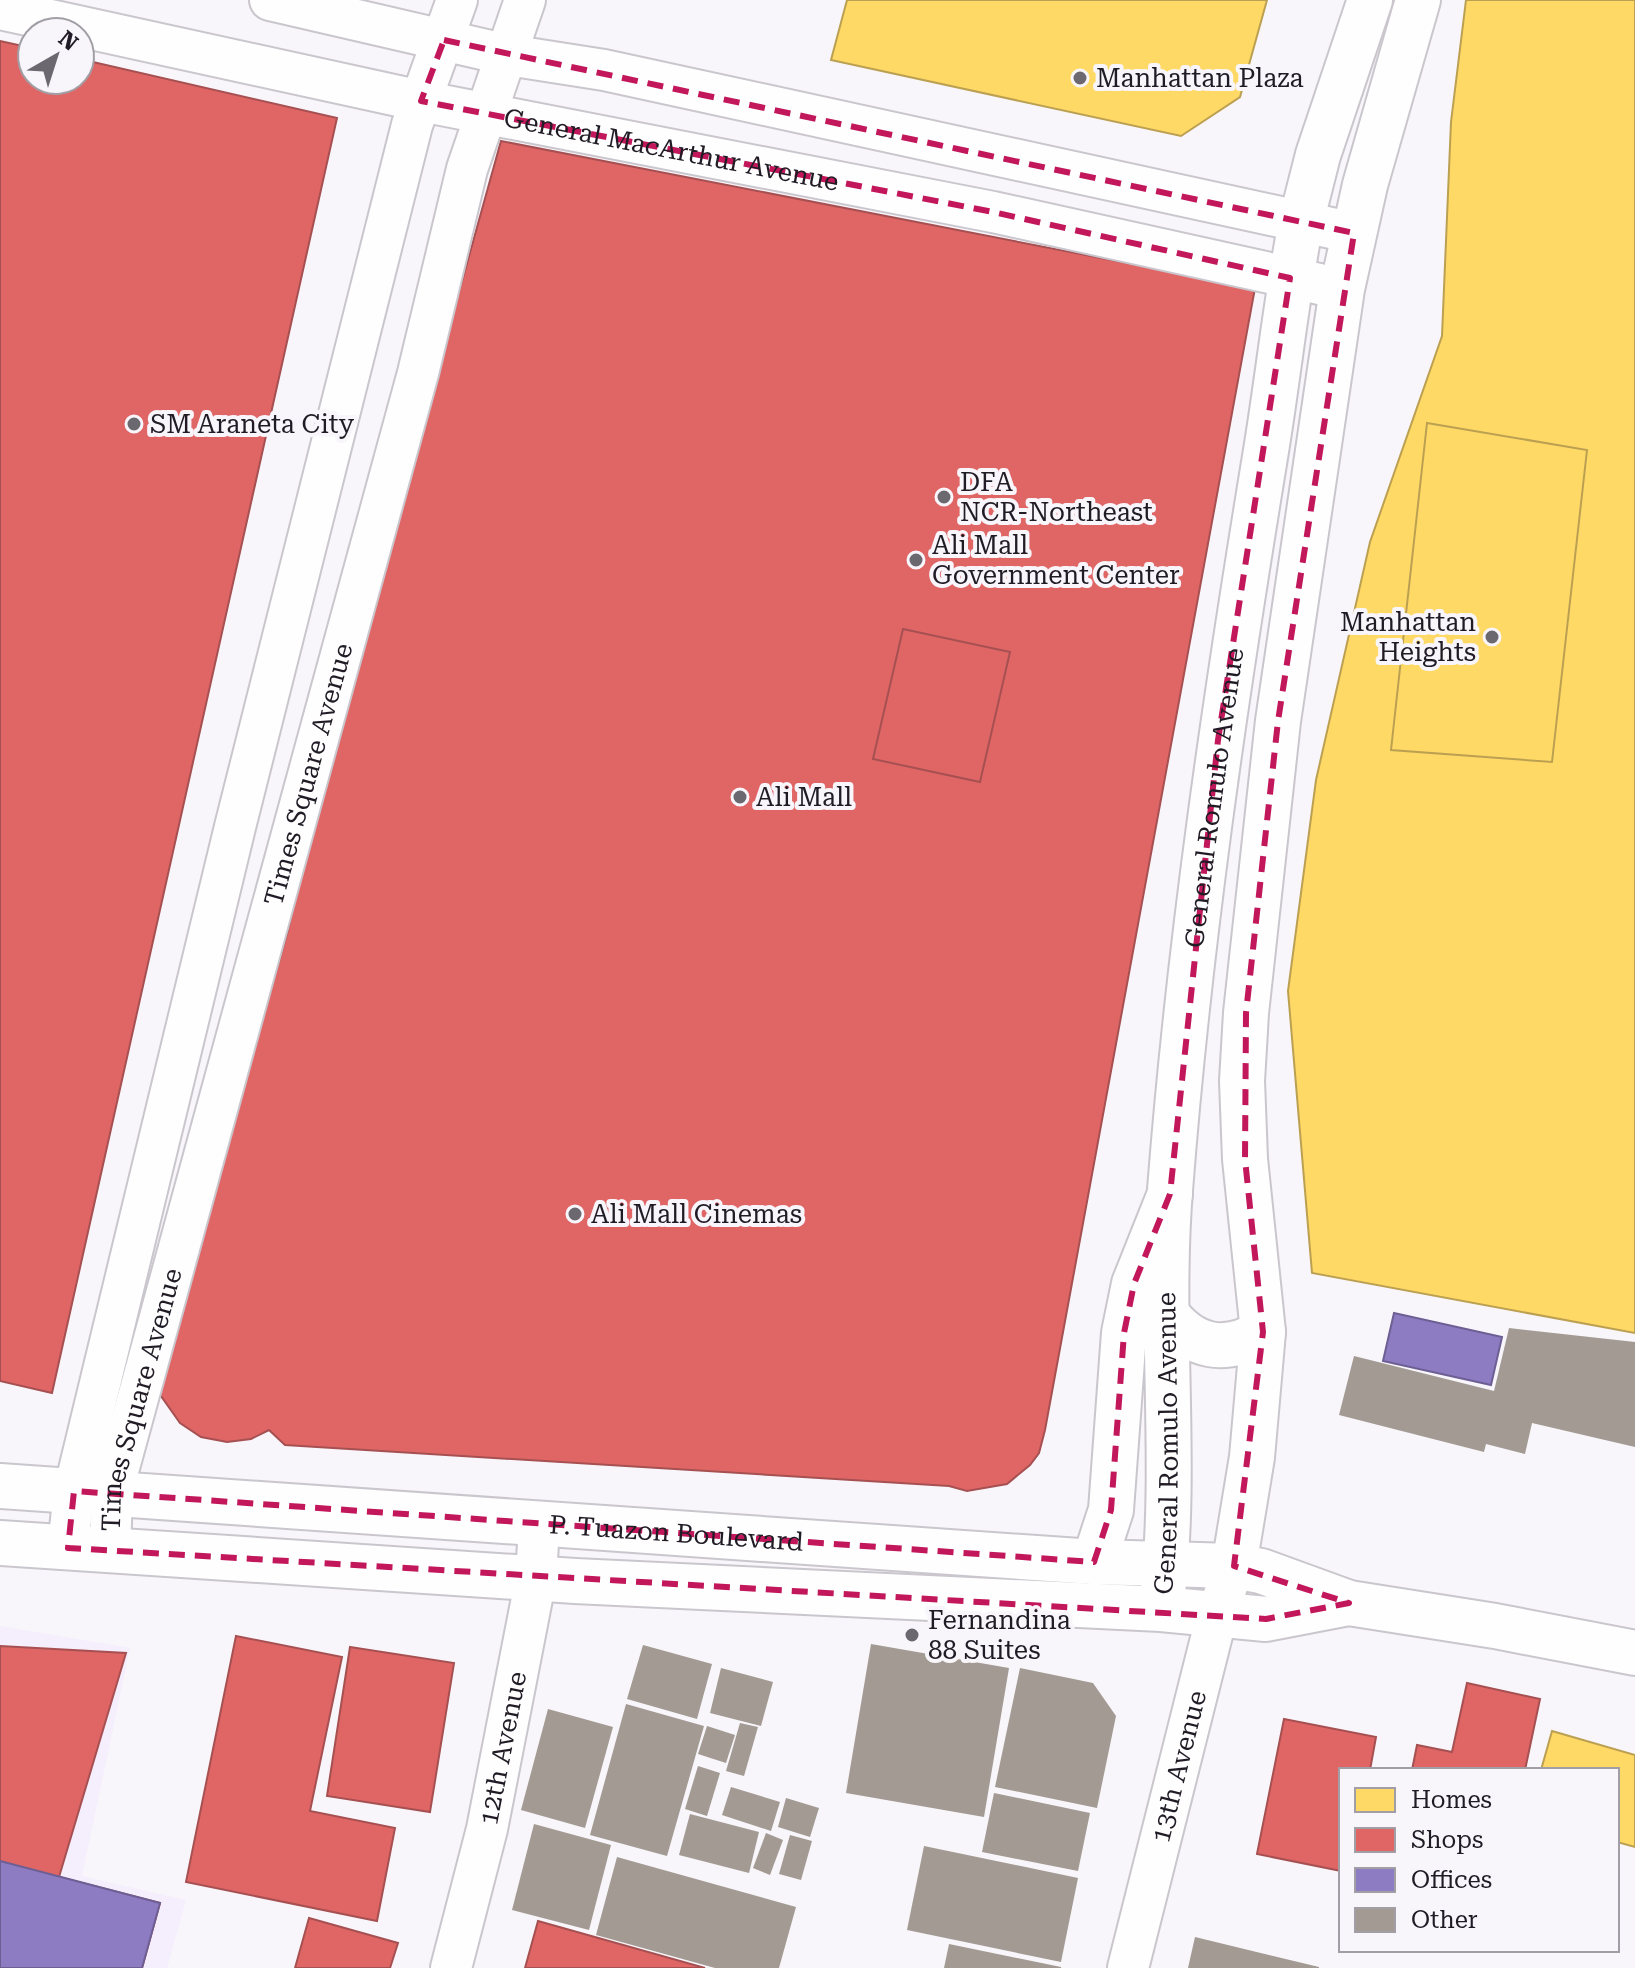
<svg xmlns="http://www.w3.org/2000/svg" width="1635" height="1968" viewBox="0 0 1635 1968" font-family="'Roboto Serif',serif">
<rect width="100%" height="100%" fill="#f8f6fa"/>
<!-- commercial -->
<polygon fill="#f5eefc" points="0,1626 130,1648 82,1876 186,1900 167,1968 0,1968"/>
<!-- homes -->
<g fill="#ffd966" stroke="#bca052" stroke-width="2">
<polygon points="847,0 1267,0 1240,97 1181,136 831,60"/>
<polygon points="1466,0 1635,0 1635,1333 1312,1273 1288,991 1316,780 1370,542 1442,336 1451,122"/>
<polygon points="1427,423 1587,450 1552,762 1391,750"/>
<polygon points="1552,1731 1635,1755 1635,1847 1617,1842 1617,1770 1541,1770"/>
</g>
<!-- shops -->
<g fill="#e06666" stroke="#a65052" stroke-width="2">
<polygon points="0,41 32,48 32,80 80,80 80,59 337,118 52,1393 0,1381"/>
<polygon points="501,141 1255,288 1045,1430 1039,1453 1030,1465 1007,1484 967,1491 949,1486 285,1445 269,1430 251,1439 227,1442 201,1437 180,1423 161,1396 158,1386 287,934 329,760"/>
<polygon points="903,629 1010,652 980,782 873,759"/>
<polygon points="236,1636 342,1657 310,1811 395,1828 377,1921 186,1882"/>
<polygon points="0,1646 126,1653 59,1877 160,1903 142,1968 0,1968"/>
<polygon points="350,1647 454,1663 430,1812 327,1796"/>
<polygon points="1467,1683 1540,1699 1525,1770 1412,1770 1417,1745 1452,1752"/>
<polygon points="1284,1719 1376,1737 1370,1770 1341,1770 1341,1871 1257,1854"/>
<polygon points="309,1918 398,1943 390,1968 295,1968"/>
<polygon points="538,1921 705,1968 525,1968"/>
</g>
<!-- offices -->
<g fill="#8e7cc3" stroke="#6d5f94" stroke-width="2">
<polygon points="1394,1313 1502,1337 1491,1385 1383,1361"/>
<polygon points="0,1861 160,1903 142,1968 0,1968"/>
</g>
<!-- building -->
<g fill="#a29a93">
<polygon points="1509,1328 1635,1342 1635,1447 1532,1423 1525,1454 1486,1444 1484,1452 1339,1415 1354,1356 1494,1391"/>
<polygon points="871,1644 1009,1668 984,1817 846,1793"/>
<polygon points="643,1645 712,1664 697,1719 627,1699"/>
<polygon points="721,1668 773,1682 761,1726 710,1713"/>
<polygon points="1020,1668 1093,1683 1116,1716 1097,1808 995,1787"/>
<polygon points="626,1704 704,1726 667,1856 590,1835"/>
<polygon points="548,1709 613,1727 585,1828 521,1810"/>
<polygon points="740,1723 758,1727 744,1776 726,1771"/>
<polygon points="707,1726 735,1735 726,1763 698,1754"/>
<polygon points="698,1766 720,1773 707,1816 685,1809"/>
<polygon points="731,1787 780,1802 771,1831 722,1815"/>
<polygon points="994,1793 1090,1813 1078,1871 982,1852"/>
<polygon points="786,1798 819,1808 810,1837 778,1827"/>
<polygon points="690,1814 759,1832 749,1873 679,1855"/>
<polygon points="534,1824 611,1845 589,1930 512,1910"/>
<polygon points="766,1833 783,1840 770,1875 753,1868"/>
<polygon points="790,1835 812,1841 801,1880 779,1874"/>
<polygon points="924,1846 1078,1878 1061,1962 907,1930"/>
<polygon points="617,1857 796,1907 779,1968 715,1968 596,1935"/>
<polygon points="1195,1937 1319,1967 1319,1968 1188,1968"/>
<polygon points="949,1944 1061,1967 1061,1968 944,1968"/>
</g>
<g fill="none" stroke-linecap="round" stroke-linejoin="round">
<!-- minor casing -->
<g stroke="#cac6cd" stroke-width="44">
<g id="minor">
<polyline points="270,0 508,55 604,70 1354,233"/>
<path id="s1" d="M0,9L421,101L993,212L1342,289"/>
<polyline points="68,1548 74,1491 235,827 412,125 457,0"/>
<path id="s2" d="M110,1552L112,1493L418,373L467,169L525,0"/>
<path id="s3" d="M451,1968L487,1829L536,1578L539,1525"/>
<path id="s4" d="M1128,1968L1217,1615L1234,1566"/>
</g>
</g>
<!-- tertiary casing -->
<g stroke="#cac6cd" stroke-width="48">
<g id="tertiary">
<path d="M1166,1313C1193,1349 1225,1354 1263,1332"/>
<polyline points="1234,1566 1252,1457 1263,1332 1245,1159 1242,1081 1246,1013 1278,721 1342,289 1365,185 1418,0"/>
<path id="s5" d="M1162,1601C1178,1465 1159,1327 1170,1190C1189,944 1225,700 1265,457C1278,379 1286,300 1301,222L1318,155L1370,0"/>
</g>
</g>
<!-- secondary casing -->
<g stroke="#cac6cd" stroke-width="48">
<g id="secondary">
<path id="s6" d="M0,1486L1094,1562L1234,1566L1261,1571L1349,1603L1495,1626L1635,1653"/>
<polyline points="0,1543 575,1581 1161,1609 1266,1619 1349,1603"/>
<polyline points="1094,1562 1111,1510 1124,1333 1134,1284 1170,1194"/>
</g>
</g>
<!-- minor -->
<use href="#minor" stroke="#fefefe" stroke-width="40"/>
<!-- tertiary -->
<use href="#tertiary" stroke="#fefefe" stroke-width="44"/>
<!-- secondary -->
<use href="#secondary" stroke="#fefefe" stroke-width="44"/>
</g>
<!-- marked area -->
<path fill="none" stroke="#c2185b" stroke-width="6" stroke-dasharray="16 10" stroke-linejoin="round" d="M444,40L1354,233L1278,721L1246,1013L1245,1159L1263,1332L1234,1566L1349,1603L1266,1619L68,1548L74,1491L1094,1562L1111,1510L1124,1333L1134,1284L1170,1194L1218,740L1290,278L993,212L421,101Z"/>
<!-- markers -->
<g fill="#6c6870" stroke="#f8f5fb" stroke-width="3">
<circle cx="1080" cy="78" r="8"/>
<circle cx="134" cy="424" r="8"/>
<circle cx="944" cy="497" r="8"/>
<circle cx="916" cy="560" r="8"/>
<circle cx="1492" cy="637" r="8"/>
<circle cx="740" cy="797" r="8"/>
<circle cx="575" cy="1214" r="8"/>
<circle cx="912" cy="1635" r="8"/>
</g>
<g text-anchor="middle" stroke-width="8" stroke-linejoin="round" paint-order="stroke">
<!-- poi labels -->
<g font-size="26" fill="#201b25" stroke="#f8f5fb" text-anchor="start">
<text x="1096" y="87">Manhattan Plaza</text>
<text x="150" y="433">SM Araneta City</text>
<text x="960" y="491">DFA<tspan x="960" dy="30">NCR-Northeast</tspan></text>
<text x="932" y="554">Ali Mall<tspan x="932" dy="30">Government Center</tspan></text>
<text x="1476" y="631" text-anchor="end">Manhattan<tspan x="1476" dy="30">Heights</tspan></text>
<text x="756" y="806">Ali Mall</text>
<text x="591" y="1223">Ali Mall Cinemas</text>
<text x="928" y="1629">Fernandina<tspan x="928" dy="30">88 Suites</tspan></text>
</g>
<!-- street labels -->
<g font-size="26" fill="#201b25" stroke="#f8f5fb">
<text dy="9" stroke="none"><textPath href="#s1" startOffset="686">General MacArthur Avenue</textPath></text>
<text dy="9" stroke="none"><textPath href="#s2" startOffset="804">Times Square Avenue</textPath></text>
<text dy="9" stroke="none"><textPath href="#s5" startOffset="806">General Romulo Avenue</textPath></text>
<text dy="9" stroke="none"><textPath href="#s2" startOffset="156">Times Square Avenue</textPath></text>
<text dy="9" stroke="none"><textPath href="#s5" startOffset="158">General Romulo Avenue</textPath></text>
<text dy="9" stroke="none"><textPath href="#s6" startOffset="678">P. Tuazon Boulevard</textPath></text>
<text dy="9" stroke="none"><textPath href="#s3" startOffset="226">12th Avenue</textPath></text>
<text dy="9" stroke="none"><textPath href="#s4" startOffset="208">13th Avenue</textPath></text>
</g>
</g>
<!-- legend -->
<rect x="1339" y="1768" width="280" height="184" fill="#f8f5fb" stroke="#a29ea5" stroke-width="2"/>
<rect x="1355" y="1788" width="40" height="24" fill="#ffd966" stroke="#a29ea5" stroke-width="2"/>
<text x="1411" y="1808" font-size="24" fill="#201b25">Homes</text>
<rect x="1355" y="1828" width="40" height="24" fill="#e06666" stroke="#a29ea5" stroke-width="2"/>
<text x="1411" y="1848" font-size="24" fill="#201b25">Shops</text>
<rect x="1355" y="1868" width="40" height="24" fill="#8e7cc3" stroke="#a29ea5" stroke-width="2"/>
<text x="1411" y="1888" font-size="24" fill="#201b25">Offices</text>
<rect x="1355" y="1908" width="40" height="24" fill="#a29a93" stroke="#a29ea5" stroke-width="2"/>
<text x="1411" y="1928" font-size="24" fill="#201b25">Other</text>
<!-- north arrow -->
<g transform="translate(56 56) rotate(39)"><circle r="38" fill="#f8f5fb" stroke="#a29ea5" stroke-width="2"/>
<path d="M0-6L14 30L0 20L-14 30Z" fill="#6c6870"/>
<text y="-12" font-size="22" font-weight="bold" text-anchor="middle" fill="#201b25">N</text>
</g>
</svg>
